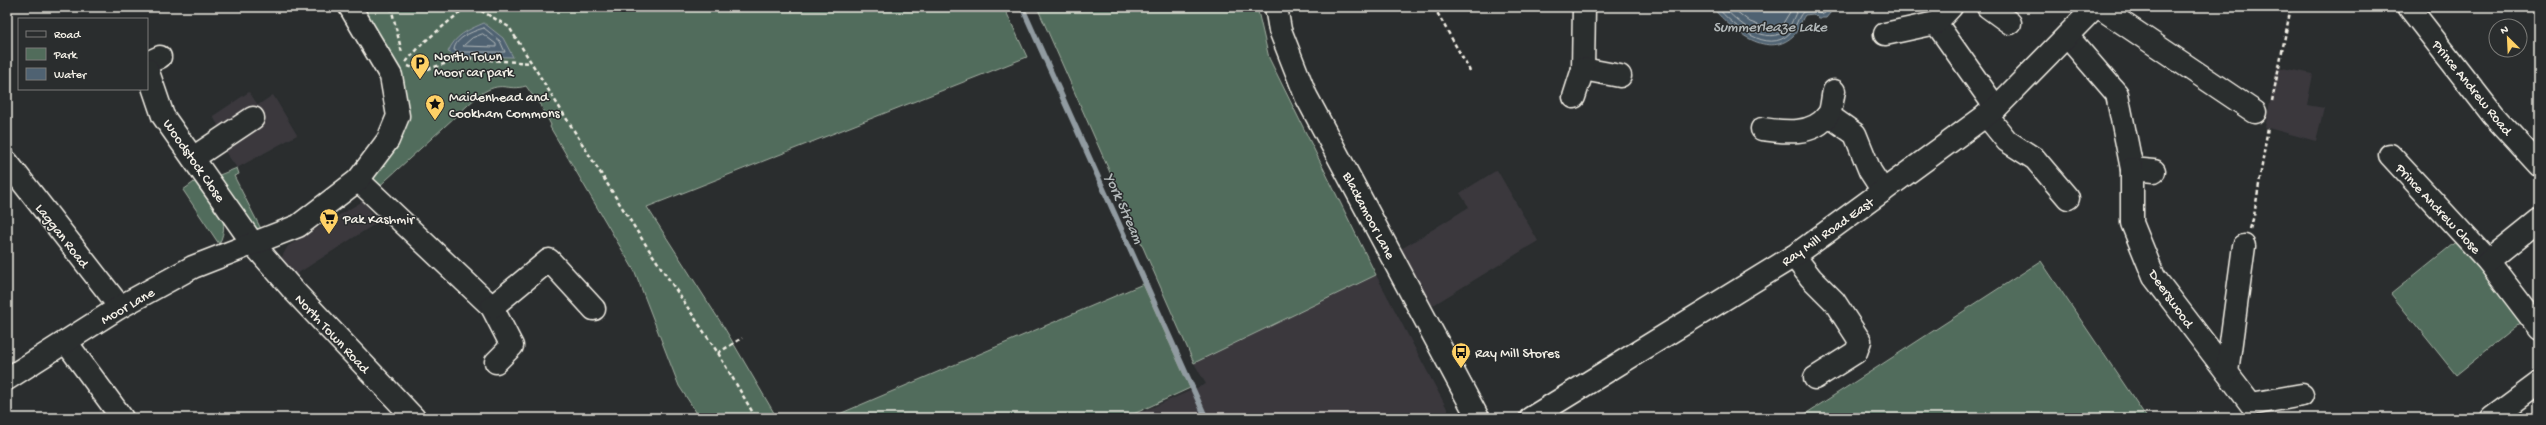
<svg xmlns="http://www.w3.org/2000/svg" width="2546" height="425" viewBox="0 0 2546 425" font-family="'Gochi Hand',sans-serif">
<rect width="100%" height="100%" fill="#2a2d2e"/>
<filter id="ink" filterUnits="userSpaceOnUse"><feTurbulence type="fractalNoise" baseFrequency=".025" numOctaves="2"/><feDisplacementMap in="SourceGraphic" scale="8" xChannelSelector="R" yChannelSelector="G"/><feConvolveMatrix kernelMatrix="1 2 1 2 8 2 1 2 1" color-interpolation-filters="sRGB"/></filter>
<g filter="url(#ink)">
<!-- built -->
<g fill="#3b393e">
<polygon points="2277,67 2313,74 2307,105 2324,108 2316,141 2265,127"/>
<polygon points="249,92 258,105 273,95 297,135 237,168 214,136 220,129 213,116"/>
<polygon points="1497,170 1538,241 1430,307 1398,251 1469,207 1460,193"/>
<polygon points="363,201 378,222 292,277 279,262 288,246"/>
<polygon points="1376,275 1452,418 1128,418 1206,384 1194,363"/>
</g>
<!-- green -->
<g fill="#516c5b" stroke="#a2aea2">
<path d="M363,7H1004L1027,57L647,207L725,329L777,418H700L679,386L635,272L550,127L551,125L540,103H538L526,86C506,92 503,79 479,95L374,191L370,182C385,158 406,145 407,114Z"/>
<polygon points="1037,7 1257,7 1269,58 1376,275 1194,363"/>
<polygon points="237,168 239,174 234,176 261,229 254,228 217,176"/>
<path d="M197,180C212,201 233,217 219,244L183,190Z"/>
<polygon points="2458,240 2523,321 2456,375 2391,294"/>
<polygon points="2041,261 2147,418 1799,418"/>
<polygon points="1143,284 1190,388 1125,418 830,418"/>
</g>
<!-- water -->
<g fill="#4f6272" stroke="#919ba1">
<path d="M1712,7H1835L1826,18H1819L1813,14L1805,15C1800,22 1799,30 1793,36C1766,61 1729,27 1712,7Z"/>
<path d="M484,23L503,38L513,57L457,56L448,52C455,35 468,30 484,23Z"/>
</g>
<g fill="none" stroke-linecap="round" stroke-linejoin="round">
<!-- shore -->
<g stroke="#b2b8b9" stroke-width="1">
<path d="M1717,7C1732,25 1768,56 1790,33C1797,27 1797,18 1803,12L1813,10L1824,14L1830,7"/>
<path d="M1724,7C1736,22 1768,48 1787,29C1794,23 1793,12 1802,7"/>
<polyline points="1731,7 1750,22 1772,30 1782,25 1793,7"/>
<path d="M484,28L500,41L505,52H458L454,50C455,38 473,31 484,28Z"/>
<polygon points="483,34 496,44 496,47 463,46 472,38"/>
</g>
<!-- stream -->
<polyline stroke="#919ba1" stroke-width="5.5" points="1022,7 1206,418"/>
<!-- minor casing -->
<g stroke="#f4f1e8" stroke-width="25">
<g id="minor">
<polyline points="1276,7 1280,30 1306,96 1478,418"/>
<polyline points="1584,7 1583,69 1620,76"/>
<polyline points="1988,7 2010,23"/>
<polyline points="2099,7 2255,112"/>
<polyline points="2409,7 2493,115 2539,165"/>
<polyline points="1936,23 1996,108"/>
<polyline points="1885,34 1936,23 1951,7"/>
<polyline points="2067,36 2117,94 2132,169 2154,171"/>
<polyline points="147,63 160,57"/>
<polyline points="147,69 163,116 254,245 295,292 414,418"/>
<polyline points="1574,97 1583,69"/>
<polyline points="1828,115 1855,134 1870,171 1883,191"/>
<polyline points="1986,115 2007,141 2035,159 2068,198"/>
<path d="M1762,129C1784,132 1813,136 1828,115C1832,110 1832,98 1834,91"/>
<polyline points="2390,155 2488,261 2539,328"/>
<polyline points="193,158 253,118"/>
<polyline points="7,162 120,307"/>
<polyline points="2132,169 2132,223 2154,277 2251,404 2302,395"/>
<polyline points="358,180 492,307 512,346 496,362"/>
<polyline points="1794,256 1811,278 1834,301 1860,341 1856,352 1815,378"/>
<polyline points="2488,261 2539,220"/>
<polyline points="492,307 549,260 594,309"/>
<polyline points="66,342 122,418"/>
<polyline points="2227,372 2244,246"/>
<polyline points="7,379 120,307 193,267 298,226 358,180 388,140 398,116 391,76 350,7"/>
<polyline points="1531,418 1794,256 1996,108 2095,7"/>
<polyline points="2492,418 2539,383"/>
</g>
</g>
<!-- path -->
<g stroke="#f4f1e8" stroke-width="2.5" stroke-dasharray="4 3" stroke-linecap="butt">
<polyline points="391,7 402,53"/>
<polyline points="475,7 509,27 640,236 718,353 756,418"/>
<polyline points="1434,7 1470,71"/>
<polyline points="406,62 423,43 459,13 462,7"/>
<polyline points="408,66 421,71 464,58 531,63"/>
<polyline points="2272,101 2291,7"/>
<polyline points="2250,229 2254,216 2268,127"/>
<polyline points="718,353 742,338"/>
</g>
<!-- minor -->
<use href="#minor" stroke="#2a2d2e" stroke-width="22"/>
</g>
</g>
<!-- icons -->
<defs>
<g id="parking-pin" transform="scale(1)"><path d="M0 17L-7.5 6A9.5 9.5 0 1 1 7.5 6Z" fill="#ffd166" stroke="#2a2d2e"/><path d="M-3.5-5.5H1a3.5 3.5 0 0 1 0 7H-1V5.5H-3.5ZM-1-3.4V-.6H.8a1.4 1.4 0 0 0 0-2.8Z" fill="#111"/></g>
<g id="sight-pin" transform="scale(1)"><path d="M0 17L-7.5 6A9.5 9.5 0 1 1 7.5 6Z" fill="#ffd166" stroke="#2a2d2e"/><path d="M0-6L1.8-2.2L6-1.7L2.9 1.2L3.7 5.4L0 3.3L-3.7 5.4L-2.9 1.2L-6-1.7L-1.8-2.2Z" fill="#111"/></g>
<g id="supermarket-pin" transform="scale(1)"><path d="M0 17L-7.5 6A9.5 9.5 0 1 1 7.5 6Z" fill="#ffd166" stroke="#2a2d2e"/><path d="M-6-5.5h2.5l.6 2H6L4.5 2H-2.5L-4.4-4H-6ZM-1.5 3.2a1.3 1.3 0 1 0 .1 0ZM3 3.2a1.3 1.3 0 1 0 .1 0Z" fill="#111"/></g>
<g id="bus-pin" transform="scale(1)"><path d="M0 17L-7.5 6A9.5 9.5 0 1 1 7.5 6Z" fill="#ffd166" stroke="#2a2d2e"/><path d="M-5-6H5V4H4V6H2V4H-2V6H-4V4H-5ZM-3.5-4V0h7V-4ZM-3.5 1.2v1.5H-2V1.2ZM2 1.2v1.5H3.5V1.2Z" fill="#111"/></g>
</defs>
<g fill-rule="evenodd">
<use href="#parking-pin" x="420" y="63"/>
<use href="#sight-pin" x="435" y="104"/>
<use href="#supermarket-pin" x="329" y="218"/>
<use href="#bus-pin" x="1461" y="352"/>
</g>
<g text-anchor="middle" stroke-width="3" stroke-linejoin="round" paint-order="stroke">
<!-- poi labels -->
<g font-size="14" fill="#f4f1e8" stroke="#2a2d2e" text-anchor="start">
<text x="434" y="60">North Town<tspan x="434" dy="16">Moor car park</tspan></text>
<text x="449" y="101">Maidenhead and<tspan x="449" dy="16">Cookham Commons</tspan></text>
<text x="343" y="223">Pak Kashmir</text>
<text x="1475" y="357">Ray Mill Stores</text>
</g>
<!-- street labels -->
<g font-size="14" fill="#f4f1e8" stroke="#2a2d2e">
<text transform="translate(2473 87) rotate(51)" y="5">Prince Andrew Road</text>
<text transform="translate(195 160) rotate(55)" y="5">Woodstock Close</text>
<text transform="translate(2439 208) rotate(47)" y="5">Prince Andrew Close</text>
<text transform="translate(1370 215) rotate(62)" y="5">Blackamoor Lane</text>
<text transform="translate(1827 231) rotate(-35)" y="5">Ray Mill Road East</text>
<text transform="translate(63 235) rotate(52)" y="5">Laggan Road</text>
<text transform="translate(2172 298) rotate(55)" y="5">Deerswood</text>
<text transform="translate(127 305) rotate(-30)" y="5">Moor Lane</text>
<text transform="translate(333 333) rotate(47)" y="5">North Town Road</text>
</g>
<!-- water labels -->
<g font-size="15" font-style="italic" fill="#b2b8b9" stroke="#2a2d2e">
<text x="1770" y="31">Summerleaze Lake</text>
<text transform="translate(1125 208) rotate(66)" y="5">York Stream</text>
</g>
</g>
<!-- margin -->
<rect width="2546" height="425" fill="none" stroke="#2a2d2e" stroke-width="24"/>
<rect x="12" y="12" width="2522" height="401" fill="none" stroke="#f4f1e8" stroke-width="1.5" filter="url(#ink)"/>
<!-- legend -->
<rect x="18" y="18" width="130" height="72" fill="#2a2d2e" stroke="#7b7b78"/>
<rect x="26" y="31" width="20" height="6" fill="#2a2d2e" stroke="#7b7b78"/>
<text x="54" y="38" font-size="12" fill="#f4f1e8">Road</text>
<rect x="26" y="48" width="20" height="12" fill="#516c5b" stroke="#7b7b78"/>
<text x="54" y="58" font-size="12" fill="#f4f1e8">Park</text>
<rect x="26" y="68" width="20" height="12" fill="#4f6272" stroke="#7b7b78"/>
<text x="54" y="78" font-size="12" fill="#f4f1e8">Water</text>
<!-- north arrow -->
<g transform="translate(2508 38) rotate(336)"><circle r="19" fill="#2a2d2e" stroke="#7b7b78"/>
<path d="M0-3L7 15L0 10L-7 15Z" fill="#ffd166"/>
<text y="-6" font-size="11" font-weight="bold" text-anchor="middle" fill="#f4f1e8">N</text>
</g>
</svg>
